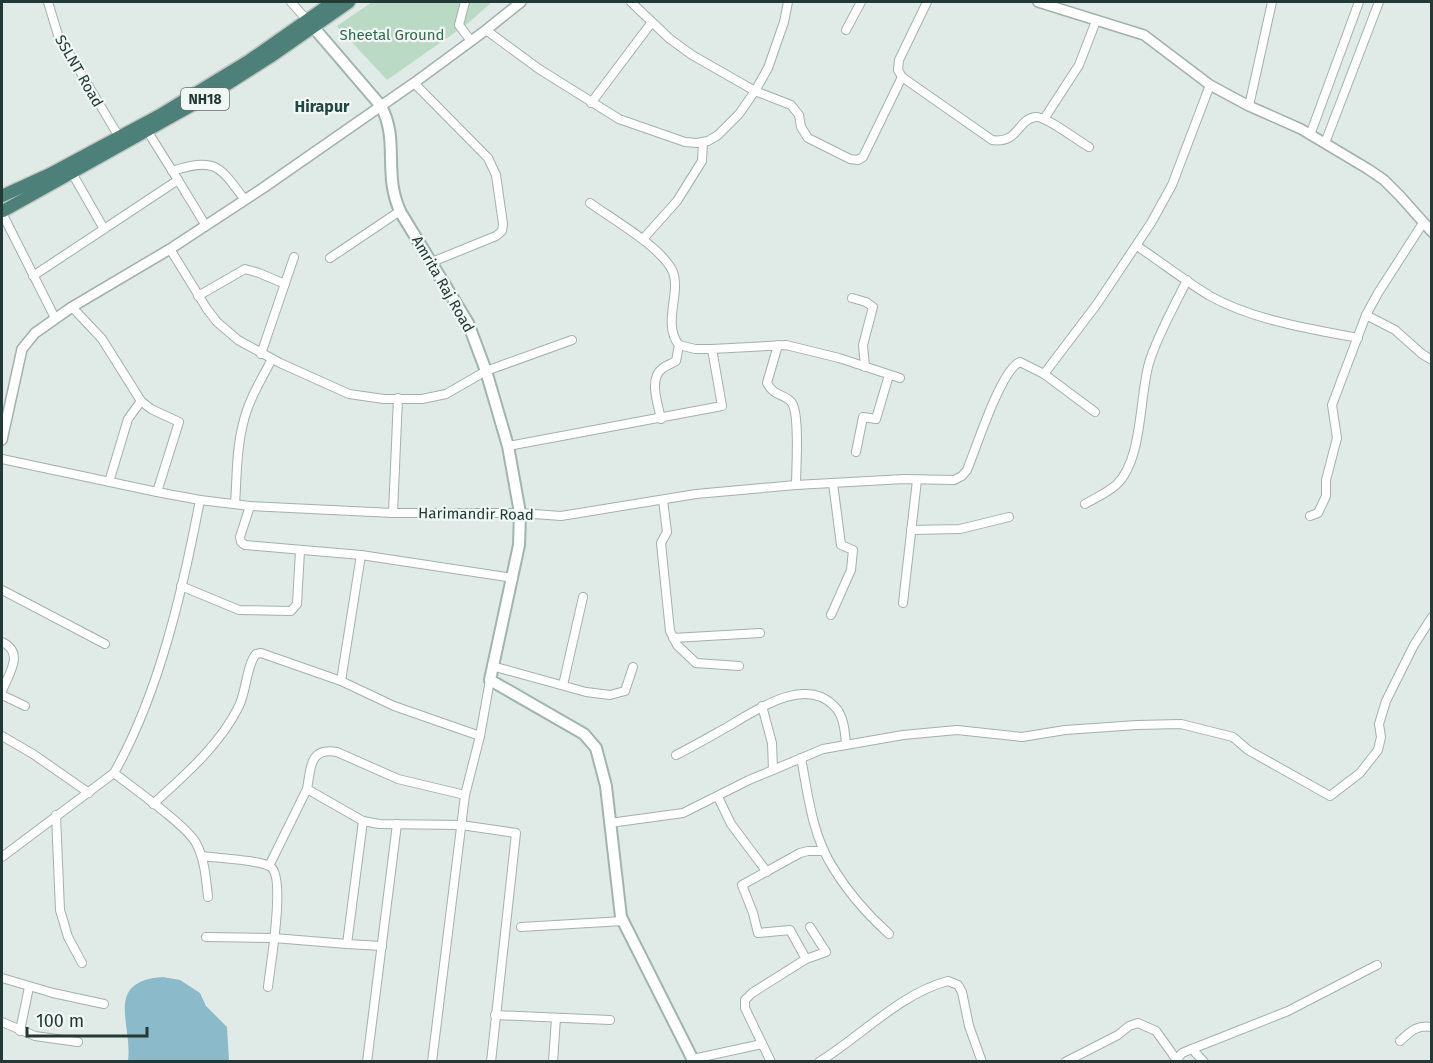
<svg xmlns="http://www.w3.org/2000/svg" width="1433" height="1063" viewBox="0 0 1433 1063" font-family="'Fira Sans',sans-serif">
<rect width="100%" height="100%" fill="#e0eae6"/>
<!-- green -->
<polygon fill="#badac6" points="372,2 492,2 467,24 387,80 337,26"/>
<!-- water -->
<path fill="#8bbacb" d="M163,977L180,980L200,993L206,1006L227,1027L229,1061H128C133,1025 103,981 163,977Z"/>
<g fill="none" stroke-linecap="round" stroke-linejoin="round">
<!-- minor casing -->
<g stroke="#a3b1ad" stroke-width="10">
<g id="minor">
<polyline points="48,2 58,35 121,140"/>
<polyline points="291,2 307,20"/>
<polyline points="465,2 459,25 471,41"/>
<polyline points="631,2 670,39 692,55 755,91 791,105 799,115 801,127 808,138 850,159 858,160 863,157 902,77"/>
<path d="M927,2L899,60L898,70L902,77L992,140C1019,144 1017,119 1036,117C1046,116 1078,141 1089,147"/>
<polyline points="486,30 539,69 619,119 685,142 697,143 708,141 718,135 739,114 755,91 768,68 784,22 788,2"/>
<polyline points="846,30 861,2"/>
<polyline points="414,83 488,158 496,175 503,224 502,231 496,236 432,262"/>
<polyline points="591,103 652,22"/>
<polyline points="1249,106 1272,2"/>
<polyline points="1044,119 1079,65 1096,21"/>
<polyline points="1310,135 1359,2"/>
<polyline points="1325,143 1379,2"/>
<path d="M172,171C217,157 219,166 245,200"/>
<polyline points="72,173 104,229"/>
<polyline points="178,180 206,226"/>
<path d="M590,203C612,219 662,247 673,272C681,293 662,324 679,345L695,349H712"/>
<polyline points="2,213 55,318"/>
<polyline points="643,239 677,201 702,161 703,142"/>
<path d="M1137,246C1161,262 1185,281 1210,296C1253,320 1310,329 1358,338"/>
<polyline points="170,249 207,309 217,322 238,340 280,363 349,394 384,399 422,399 446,394 486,371 572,340"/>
<polyline points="330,258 400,211"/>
<polyline points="33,276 178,180 148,132"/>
<polyline points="198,296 245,269 259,273 285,284"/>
<polyline points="852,298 866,302 873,307 863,345 865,367"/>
<polyline points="72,307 102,339 141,401 151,409 179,422 157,492"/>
<polyline points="1366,315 1395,330 1422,354 1432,360"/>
<path d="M778,345L767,383C774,397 786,394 792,403C800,416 796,468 796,485"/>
<polyline points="261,354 294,257"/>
<polyline points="1044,374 1097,304 1151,223 1172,185 1210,85"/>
<path d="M661,419C658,404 648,378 663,368C667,365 671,364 676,361L679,345"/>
<polyline points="508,446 722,406 712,349 786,345 839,358 900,378"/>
<polyline points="856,452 863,417 876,419 889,375"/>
<path d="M2,459L157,492L200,500L250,506L393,513H520L561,516L696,494L796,485L904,479L954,480L962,476L967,470C976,449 1001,369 1020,362L1044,374L1095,412"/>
<polyline points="109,482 128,419 141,401"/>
<polyline points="663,500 667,532 661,543 670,631 677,645 696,663 739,666"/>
<path d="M235,504C237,478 236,450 243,424C248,401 261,380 272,359"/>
<path d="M1085,504C1095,498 1107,493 1116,485C1143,460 1139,398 1149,363C1158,334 1174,307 1187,280"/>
<polyline points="250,506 240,537 241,542 245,545 361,555 513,578"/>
<polyline points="393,513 398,398"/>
<polyline points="1310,516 1318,513 1326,496 1326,480 1337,438 1332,405 1366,315 1378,293 1423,223"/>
<polyline points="911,530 960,529 1009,517"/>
<polyline points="181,586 239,610 291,611 297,604 300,551"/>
<polyline points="2,590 105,644"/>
<polyline points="903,603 917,480"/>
<polyline points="831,615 851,570 853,550 841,545 833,483"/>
<polyline points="673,638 760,633"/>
<path d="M2,642C25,653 9,673 2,691"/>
<polyline points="492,666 586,692 610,695 625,691 633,667"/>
<polyline points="341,681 361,555"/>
<polyline points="563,685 583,597"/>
<polyline points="2,695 25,706"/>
<polyline points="762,706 772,743 773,770"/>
<polyline points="2,736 33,754 89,793"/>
<path d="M676,755C694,746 711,736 729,726C756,710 805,676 834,706C844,715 845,732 846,745"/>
<path d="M801,758C808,794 812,834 832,866C847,891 868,915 889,934"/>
<path d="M114,773C133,788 186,825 196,843C205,860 206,879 208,897"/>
<path d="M307,789C311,768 309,747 337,752L398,779L465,795"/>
<polyline points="718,797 731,824 767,872"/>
<path d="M153,804C185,775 220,745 239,706C246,692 247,664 256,654L261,653L341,681L394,706L480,736"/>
<polyline points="56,815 60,910 68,937 82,963"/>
<polyline points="610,823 683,813 749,780 823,749 903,735 957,730 1022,737 1065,730 1137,725 1181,724 1233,737 1248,750 1330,796 1360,773 1378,750 1381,737 1379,724 1386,701 1414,645 1432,617"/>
<path d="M202,856C216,858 261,860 271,867C286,879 270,967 268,987"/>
<path d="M2,857L114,773C159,694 183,589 200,500"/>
<polyline points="269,866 307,789 363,821 379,824 461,825 516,833 491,1062"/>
<polyline points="521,927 623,921"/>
<polyline points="206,937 274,938 347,944 363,821"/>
<polyline points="347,944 382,946"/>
<polyline points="806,959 790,930 758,933 753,913 742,885 800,853 808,851 824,851"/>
<polyline points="2,978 53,993 104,1004"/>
<polyline points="495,1015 610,1020"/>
<polyline points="2,1022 35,1036 78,1042"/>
<polyline points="20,1031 29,987"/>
<path d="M1400,1041C1410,1032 1417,1024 1432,1027"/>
<polyline points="693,1059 762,1044"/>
<polyline points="367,1062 397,824"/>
<polyline points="432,1062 465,795 480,736 490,680"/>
<polyline points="553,1062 556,1018"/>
<polyline points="771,1062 745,1008 745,1000 752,993 806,959 826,952 810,927"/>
<path d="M819,1062C860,1037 901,993 948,981L958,985L962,992L969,1026L982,1062"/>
<polyline points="1065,1062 1118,1035 1129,1026 1138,1023 1156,1031 1176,1059"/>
<polyline points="1175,1062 1182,1053 1192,1049"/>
<polyline points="1204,1062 1192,1049 1288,1011 1377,965"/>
</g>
</g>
<!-- tertiary casing -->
<g stroke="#a3b1ad" stroke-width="12">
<g id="tertiary">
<polyline points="1038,2 1144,35 1210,85 1249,106 1301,129 1368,169 1384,180 1400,196 1432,232"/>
<polyline points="2,440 22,349 35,333 72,307 170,249 263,188 414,83 486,30 521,2"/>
</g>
</g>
<!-- secondary casing -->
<g stroke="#a0b5af" stroke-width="14">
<path id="secondary" d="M309,22L381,106C400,142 382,174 401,213L468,323L486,371L508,446L520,513L519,545L490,680L584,734L596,748L606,786L621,917L694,1062"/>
</g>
<!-- trunk casing -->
<g stroke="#bdc4c2" stroke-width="15">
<g id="trunk">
<polyline points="2,196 50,174 160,115 250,60 333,2"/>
<polyline points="3,211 212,94 270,57 349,2"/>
</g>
</g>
<!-- minor -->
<use href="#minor" stroke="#fff" stroke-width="8"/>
<!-- tertiary -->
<use href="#tertiary" stroke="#fff" stroke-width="9"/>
<!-- secondary -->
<use href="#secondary" stroke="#fff" stroke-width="10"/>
<!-- trunk -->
<use href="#trunk" stroke="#4c8079" stroke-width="12"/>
</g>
<g text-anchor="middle" stroke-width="4.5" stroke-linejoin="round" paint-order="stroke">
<!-- shield labels -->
<rect fill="#f0f7f4" stroke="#60726e" stroke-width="1.5" x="181" y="88" width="48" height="22" rx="4.5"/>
<g font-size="14" font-weight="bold" fill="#223935">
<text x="205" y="104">NH18</text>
</g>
<!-- park labels -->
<g font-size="15" fill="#2f6c4e" stroke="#f0f7f4">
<text x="392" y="40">Sheetal Ground</text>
</g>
<!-- street labels -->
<g font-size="15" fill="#223935" stroke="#f0f7f4">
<text transform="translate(79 71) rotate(60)" y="5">SSLNT Road</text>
<text transform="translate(443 284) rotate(60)" y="5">Amrita Raj Road</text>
<text transform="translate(476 514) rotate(1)" y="5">Harimandir Road</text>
</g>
<!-- neighbourhood labels -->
<g font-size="16" font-weight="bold" fill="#204943" stroke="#f0f7f4">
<text x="322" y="112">Hirapur</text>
</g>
</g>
<!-- border -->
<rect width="1433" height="1063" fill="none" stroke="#223935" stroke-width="6"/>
<!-- scale -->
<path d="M27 1027v9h120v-9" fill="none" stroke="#223935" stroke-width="3"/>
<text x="36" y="1027" font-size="18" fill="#223935" stroke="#f0f7f4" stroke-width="4.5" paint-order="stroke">100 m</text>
</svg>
